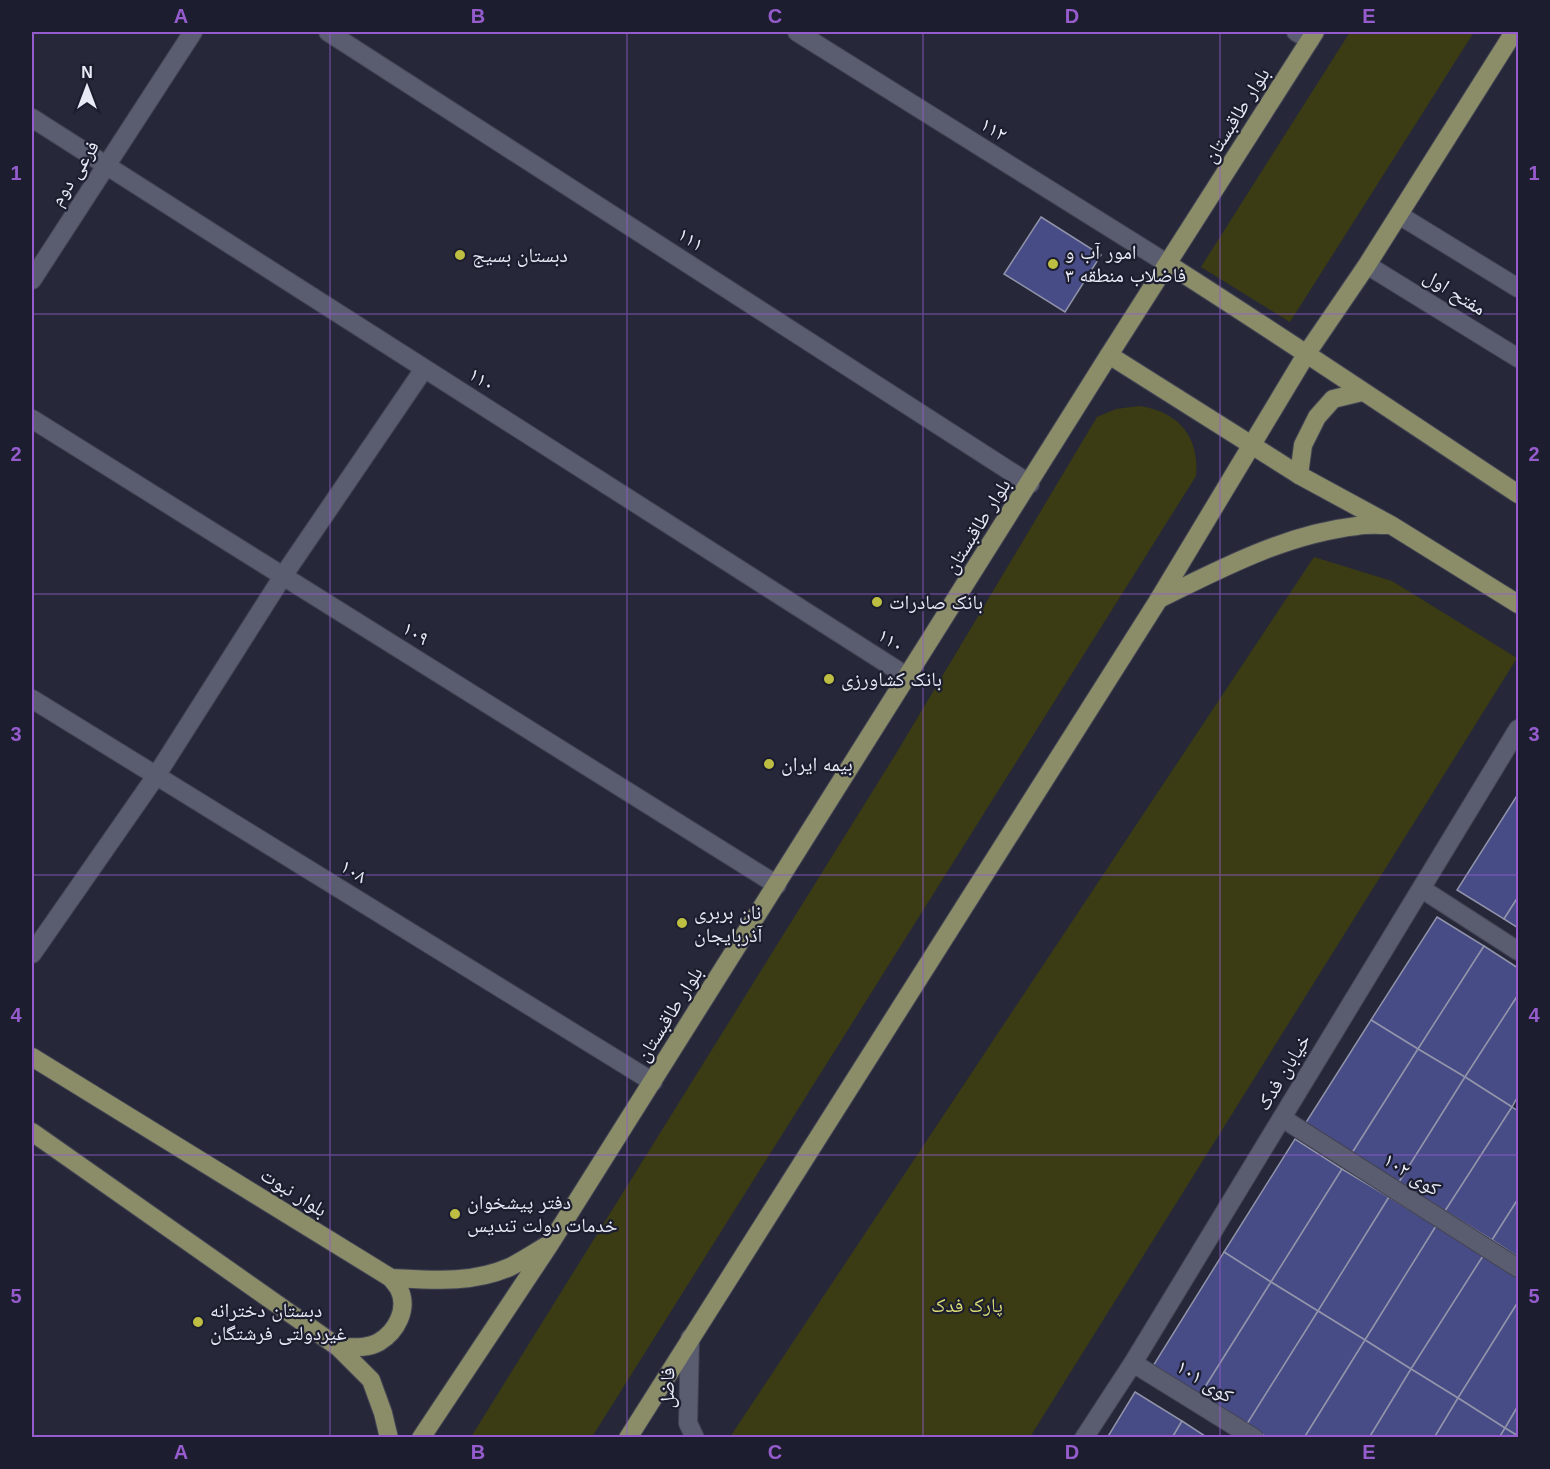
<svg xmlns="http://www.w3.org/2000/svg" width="1550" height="1469" viewBox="0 0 1550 1469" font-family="Arial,'Noto Naskh Arabic',sans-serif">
<rect width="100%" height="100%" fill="#262839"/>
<!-- green -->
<g fill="#3b3b14">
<polygon points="1350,32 1474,32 1290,322 1201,267"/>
<path d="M1139,406C1177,411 1200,436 1196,476L592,1437H471L897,752L1097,417L1116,409Z"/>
<polygon points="1314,557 1392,581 1517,658 1030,1437 730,1437"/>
</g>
<!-- building -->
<g fill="#474b86" stroke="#9093a9" stroke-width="1.5">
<polygon points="1041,217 1101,255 1065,312 1004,274"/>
<polygon points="1518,794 1518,897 1504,919 1457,890"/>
<polygon points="1518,897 1518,928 1504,919"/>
<polygon points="1437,917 1484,946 1418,1049 1371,1020"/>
<polygon points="1484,946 1518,968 1518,995 1465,1077 1418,1049"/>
<polygon points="1518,995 1518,1096 1512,1107 1465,1077"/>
<polygon points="1371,1020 1418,1049 1352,1153 1305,1124"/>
<polygon points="1418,1049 1465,1077 1399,1182 1352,1153"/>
<polygon points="1465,1077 1512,1107 1445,1211 1399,1182"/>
<polygon points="1512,1107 1518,1111 1518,1199 1492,1240 1445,1211"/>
<polygon points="1295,1139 1342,1169 1271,1282 1224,1252"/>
<polygon points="1342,1169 1389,1197 1318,1311 1271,1282"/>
<polygon points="1389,1197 1436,1226 1365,1340 1318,1311"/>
<polygon points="1518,1199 1518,1257 1492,1240"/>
<polygon points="1436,1226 1483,1256 1411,1369 1365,1340"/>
<polygon points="1224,1252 1271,1282 1200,1395 1153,1366"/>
<polygon points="1483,1256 1518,1278 1518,1302 1458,1398 1411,1369"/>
<polygon points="1271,1282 1318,1311 1247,1424 1200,1395"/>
<polygon points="1518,1302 1518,1406 1505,1428 1458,1398"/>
<polygon points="1318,1311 1365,1340 1304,1438 1268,1438 1247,1424"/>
<polygon points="1365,1340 1411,1369 1369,1438 1304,1438"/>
<polygon points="1411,1369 1458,1398 1434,1438 1369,1438"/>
<polygon points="1135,1392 1182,1421 1172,1438 1107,1438"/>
<polygon points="1458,1398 1505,1428 1499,1438 1434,1438"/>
<polygon points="1518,1406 1518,1436 1505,1428"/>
<polygon points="1182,1421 1208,1438 1172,1438"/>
<polygon points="1505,1428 1518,1436 1518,1438 1499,1438"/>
</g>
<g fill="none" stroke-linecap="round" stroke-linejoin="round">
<!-- minor casing -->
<g stroke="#434453" stroke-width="20">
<g id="minor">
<polyline points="328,32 1030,484"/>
<polyline points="797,32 1168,264"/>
<polyline points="1296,32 1310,40"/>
<polyline points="32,118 908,677"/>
<polyline points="1399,215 1518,288"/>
<polyline points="1367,265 1518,358"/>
<polyline points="32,280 193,32"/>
<polyline points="32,419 777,885"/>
<polyline points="32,699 653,1082"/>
<polyline points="1422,889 1518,951"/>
<polyline points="32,954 156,776 283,576 424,369"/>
<polyline points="1282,1118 1518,1268"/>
<polyline points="690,1338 688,1423 695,1438"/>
<polyline points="1133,1363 1254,1438"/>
<polyline points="1084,1438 1133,1363 1518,729"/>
</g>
</g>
<!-- major casing -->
<g stroke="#434453" stroke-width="20">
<g id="major">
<path d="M1168,264C1286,339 1401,417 1518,494"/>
<polyline points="1109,355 1299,475 1391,525 1518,604"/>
<polyline points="1299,475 1303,445 1317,417 1333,399 1362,392"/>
<path d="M1159,599C1222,568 1286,534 1357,526C1367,524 1379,525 1389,525"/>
<path d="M32,1057L391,1278C431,1280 472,1284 510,1267C522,1261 534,1253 546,1246"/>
<polyline points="32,1132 338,1347 371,1380 383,1413 389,1438"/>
<path d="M338,1347C351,1347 367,1349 379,1342C396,1332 409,1309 399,1289C397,1285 393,1281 391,1278"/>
<polyline points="421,1438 550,1244 1109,355 1315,32"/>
<polyline points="628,1438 1159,599 1307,353 1367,265 1514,32"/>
</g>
</g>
<!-- minor -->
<use href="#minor" stroke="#5a5c70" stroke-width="18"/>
<!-- major -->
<use href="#major" stroke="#8b8d69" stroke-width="18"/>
</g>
<!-- grid -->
<path fill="none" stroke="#965ccd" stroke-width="1.5" stroke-opacity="0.55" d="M330,32V1438M627,32V1438M923,32V1438M1220,32V1438M32,314H1518M32,594H1518M32,875H1518M32,1155H1518"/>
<!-- markers -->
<g fill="#bebf42" stroke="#1c1e2f" stroke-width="2">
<circle cx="460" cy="255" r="6"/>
<circle cx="1053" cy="264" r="6"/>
<circle cx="877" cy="602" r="6"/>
<circle cx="829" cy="679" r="6"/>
<circle cx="769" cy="764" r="6"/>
<circle cx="682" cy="923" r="6"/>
<circle cx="455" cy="1214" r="6"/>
<circle cx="198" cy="1322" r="6"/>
</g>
<g text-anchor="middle" stroke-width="4.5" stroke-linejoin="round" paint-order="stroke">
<!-- street labels -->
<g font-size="20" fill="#e8eaf6" stroke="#1c1e2f">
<text transform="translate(1236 115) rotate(-58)" y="7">بلوار طاقبستان</text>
<text transform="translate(994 129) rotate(32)" y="7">۱۱۲</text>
<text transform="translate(74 173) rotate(-57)" y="7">فرعی دوم</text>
<text transform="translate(691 239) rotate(33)" y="7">۱۱۱</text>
<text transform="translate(1455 292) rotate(32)" y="7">مفتح اول</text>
<text transform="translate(482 379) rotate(33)" y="7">۱۱۰</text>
<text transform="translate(977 526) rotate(-58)" y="7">بلوار طاقبستان</text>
<text transform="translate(416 633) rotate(32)" y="7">۱۰۹</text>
<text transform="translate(891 640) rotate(33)" y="7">۱۱۰</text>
<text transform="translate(354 871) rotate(32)" y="7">۱۰۸</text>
<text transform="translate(669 1014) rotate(-58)" y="7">بلوار طاقبستان</text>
<text transform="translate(1283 1072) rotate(-59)" y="7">خیابان فدک</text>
<text transform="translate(1412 1174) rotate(32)" y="7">کوی ۱۰۲</text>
<text transform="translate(294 1192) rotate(32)" y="7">بلوار نبوت</text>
<text transform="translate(1205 1381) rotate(32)" y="7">کوی ۱۰۱</text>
<text transform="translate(667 1388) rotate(-89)" y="7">فاضل</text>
</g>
<!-- poi labels -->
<g font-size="20" fill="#e8eaf6" stroke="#1c1e2f" text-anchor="start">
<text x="1065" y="259">امور آب و<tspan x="1065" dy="23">فاضلاب منطقه ۳</tspan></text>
<text x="472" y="262">دبستان بسیج</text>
<text x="889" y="609">بانک صادرات</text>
<text x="841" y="686">بانک کشاورزی</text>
<text x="781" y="771">بیمه ایران</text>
<text x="694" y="919">نان بربری<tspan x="694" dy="23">آذربایجان</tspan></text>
<text x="467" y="1209">دفتر پیشخوان<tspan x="467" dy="23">خدمات دولت تندیس</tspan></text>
<text x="210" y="1317">دبستان دخترانه<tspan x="210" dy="23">غیردولتی فرشتگان</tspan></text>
</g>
<!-- park labels -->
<g font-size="20" fill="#dadc74" stroke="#1c1e2f">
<text x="967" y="1312">پارک فدک</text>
</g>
</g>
<!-- border -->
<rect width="1550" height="1469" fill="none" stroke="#1c1e2f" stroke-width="66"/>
<!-- north arrow -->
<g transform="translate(87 87)" stroke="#1c1e2f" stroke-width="4.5" paint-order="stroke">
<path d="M0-4.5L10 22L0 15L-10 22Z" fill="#e8eaf6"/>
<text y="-9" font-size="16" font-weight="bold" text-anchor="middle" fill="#e8eaf6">N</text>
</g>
<rect x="33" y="33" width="1484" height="1403" fill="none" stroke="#965ccd" stroke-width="2"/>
<g font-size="20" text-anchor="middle" font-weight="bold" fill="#965ccd">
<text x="181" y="23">A</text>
<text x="478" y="23">B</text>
<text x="775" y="23">C</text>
<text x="1072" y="23">D</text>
<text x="1369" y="23">E</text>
<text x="16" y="180">1</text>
<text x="1534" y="180">1</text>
<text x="16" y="461">2</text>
<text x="1534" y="461">2</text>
<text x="16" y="741">3</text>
<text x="1534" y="741">3</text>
<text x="16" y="1022">4</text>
<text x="1534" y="1022">4</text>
<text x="16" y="1303">5</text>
<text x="1534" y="1303">5</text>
<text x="181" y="1459">A</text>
<text x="478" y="1459">B</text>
<text x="775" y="1459">C</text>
<text x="1072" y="1459">D</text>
<text x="1369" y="1459">E</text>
</g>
</svg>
